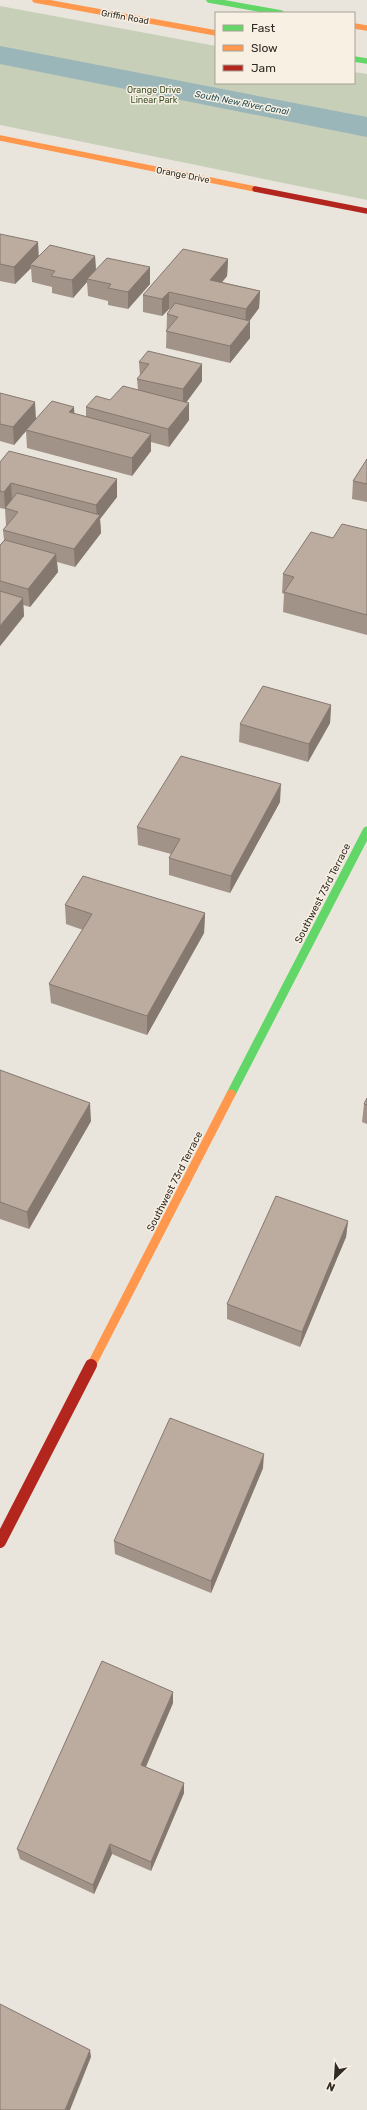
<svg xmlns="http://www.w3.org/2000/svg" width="367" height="2110" viewBox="0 0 367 2110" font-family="Rubik,sans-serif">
<rect width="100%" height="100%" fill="#e9e5dd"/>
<!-- green -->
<polygon fill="#c7cfb8" points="0,6 216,46 216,83 354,83 354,72 367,74 367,200 0,125"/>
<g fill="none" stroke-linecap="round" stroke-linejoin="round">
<!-- canal -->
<polygon fill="#9ab6b9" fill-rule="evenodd" points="0,46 367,117 367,137 0,64"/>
<!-- fast-far1 -->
<g stroke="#63d668" stroke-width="5.5">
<polyline points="209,0 281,13"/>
<polyline points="354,59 367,61"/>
</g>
<!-- fast -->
<polyline stroke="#63d668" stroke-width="9" points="231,1094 367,831"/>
<!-- slow-far1 -->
<g stroke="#ff974d" stroke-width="5.5">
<polyline points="35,0 216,33"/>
<polyline points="354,26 367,28"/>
<polyline points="0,138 255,189"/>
</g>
<!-- slow -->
<polyline stroke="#ff974d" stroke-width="9" points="92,1364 231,1094"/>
<!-- jam-far2 -->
<polyline stroke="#b3261e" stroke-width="5.5" points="255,189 367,211"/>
<!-- jam-far1 -->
<polyline stroke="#b3261e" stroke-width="9" points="91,1366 92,1364"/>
<!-- jam -->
<polyline stroke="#b3261e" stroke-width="12" points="0,1542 91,1365"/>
</g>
<!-- wall -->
<g fill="#a29389">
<polygon points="0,234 39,257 95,256 96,270 150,284 128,309 108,305 108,301 88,296 87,282 73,298 52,293 52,287 32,282 31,268 15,284 0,281"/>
<polygon points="228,259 227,276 222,282 260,291 259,308 249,321 250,321 250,338 230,363 166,348 167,314 170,309 169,309 162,316 143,312 143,295"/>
<polygon points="139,362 202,364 202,381 186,402 189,403 189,420 169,447 151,442 151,451 132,476 27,448 26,431 14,445 0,441 0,393 36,419 75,414 86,417 86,407 110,400 138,390 137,379 140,376"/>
<polygon points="367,459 367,502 352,499 353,481"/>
<polygon points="0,462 117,479 117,497 100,519 101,533 75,567 57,562 58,572 30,607 23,605 24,616 0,646 0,545 4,540 3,530 6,526 5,509 0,508"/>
<polygon points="367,530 367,635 283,612 284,594 282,593 283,574 333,538"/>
<polygon points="331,705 330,723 308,762 239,742 240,724"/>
<polygon points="280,802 230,893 169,875 169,858 171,854 138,845 137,827"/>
<polygon points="65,905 205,913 204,933 147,1035 51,1003 49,984 83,930 66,924"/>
<polygon points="0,1070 91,1121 29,1229 0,1219"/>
<polygon points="367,1098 367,1124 362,1122 364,1104"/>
<polygon points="348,1221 346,1237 300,1347 227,1319 227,1304"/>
<polygon points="263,1468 211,1593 115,1554 114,1541"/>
<polygon points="173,1692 173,1703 146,1767 184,1793 151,1871 112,1854 94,1894 20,1859 17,1849"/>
</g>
<!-- shaded-wall -->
<g fill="#84786f">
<polygon points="38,242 39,259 30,265 31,268 15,284 14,267"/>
<polygon points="95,256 96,273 87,279 87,282 73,298 72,280"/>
<polygon points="228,259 227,276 210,297 210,280"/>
<polygon points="150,267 150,284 128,309 128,292"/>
<polygon points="260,291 259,308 245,327 246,309"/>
<polygon points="169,292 169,309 162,316 162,299"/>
<polygon points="250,321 250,338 230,363 230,346"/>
<polygon points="202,364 202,381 183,407 183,389"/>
<polygon points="35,402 36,419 26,430 26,431 14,445 13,427"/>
<polygon points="189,403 189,420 169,447 168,429"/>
<polygon points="74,407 75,424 69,412"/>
<polygon points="151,434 151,451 132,476 132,458"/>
<polygon points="117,479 117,497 100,519 101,533 75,567 74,549 97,519 96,505"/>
<polygon points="11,483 12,501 5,508 4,492"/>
<polygon points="56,554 58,572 30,607 28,589"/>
<polygon points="23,598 24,616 0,646 0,626"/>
<polygon points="331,705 330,723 308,762 309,744"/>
<polygon points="281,784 280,802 230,893 231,876"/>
<polygon points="205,913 204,933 147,1035 147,1016"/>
<polygon points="90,1103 91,1121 29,1229 27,1212"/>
<polygon points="348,1221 346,1237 300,1347 302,1332"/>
<polygon points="264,1454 263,1468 211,1593 211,1581"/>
<polygon points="173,1692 173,1703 142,1775 141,1765"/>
<polygon points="184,1783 184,1793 151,1871 151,1862"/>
<polygon points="110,1844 112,1854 94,1894 93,1885"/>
<polygon points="90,2050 91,2057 70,2110 65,2110"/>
</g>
<!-- building -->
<g fill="#bcab9f" stroke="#84786f">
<polygon points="0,234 38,242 14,267 0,264"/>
<polygon points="50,245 95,256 72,280 51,276 55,271 30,265"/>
<polygon points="183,249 228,259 210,280 260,291 246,309 169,292 162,299 143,295"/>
<polygon points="107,258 150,267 128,292 108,288 111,284 87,279"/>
<polygon points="175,303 250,321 230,346 166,331 178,317 167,314"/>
<polygon points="148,351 202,364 183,389 137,379 149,364 139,362"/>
<polygon points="123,386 189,403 168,429 86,407 96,396 110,400"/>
<polygon points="0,393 35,402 13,427 0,424"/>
<polygon points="52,401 74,407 69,412 151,434 132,458 26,430"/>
<polygon points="9,451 117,479 96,505 11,483 4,492 0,491 0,462"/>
<polygon points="367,459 367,484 353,481"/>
<polygon points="17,493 100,515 74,549 3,530 18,512 5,508"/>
<polygon points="342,524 367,530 367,615 284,592 294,577 283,574 311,532 333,538"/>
<polygon points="5,540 56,554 28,589 0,581 0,545"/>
<polygon points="0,591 23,598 0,626"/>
<polygon points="263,686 331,705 309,744 240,724"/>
<polygon points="181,756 281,784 231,876 169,858 180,839 137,827"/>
<polygon points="83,876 205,913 147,1016 49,984 92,914 65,905"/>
<polygon points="0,1070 90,1103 27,1212 0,1202"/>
<polygon points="367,1098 367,1105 364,1104"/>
<polygon points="276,1196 348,1221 302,1332 227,1304"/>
<polygon points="170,1418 264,1454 211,1581 114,1541"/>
<polygon points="102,1661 173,1692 141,1765 184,1783 151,1862 110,1844 93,1885 17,1849"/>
<polygon points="0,2004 90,2050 65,2110 0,2110"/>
</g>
<g text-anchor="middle" stroke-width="3" stroke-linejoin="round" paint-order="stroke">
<!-- far-street labels -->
<g font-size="9" fill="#322b25" stroke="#f7f0e3">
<text transform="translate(125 17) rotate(10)" y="3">Griffin Road</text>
<text transform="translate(183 175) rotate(11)" y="3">Orange Drive</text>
</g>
<!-- far-park labels -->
<g font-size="9" fill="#3d4f2b" stroke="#f7f0e3">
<text x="154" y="93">Orange Drive<tspan x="154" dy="10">Linear Park</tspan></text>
</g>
<!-- far-water labels -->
<g font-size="9" font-style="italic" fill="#1e4751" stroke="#f7f0e3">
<text transform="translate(242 103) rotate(11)" y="3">South New River Canal</text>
</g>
<!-- street labels -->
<g font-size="10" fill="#322b25" stroke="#f7f0e3">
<text transform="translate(322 893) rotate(-63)" y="4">Southwest 73rd Terrace</text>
<text transform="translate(174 1181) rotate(-63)" y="4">Southwest 73rd Terrace</text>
</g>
</g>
<!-- legend -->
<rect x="215" y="12" width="140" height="72" fill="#f7f0e3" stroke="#a8a197"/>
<rect x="223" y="25" width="20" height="6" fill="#63d668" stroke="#a8a197"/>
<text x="251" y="32" font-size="12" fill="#322b25">Fast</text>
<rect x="223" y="45" width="20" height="6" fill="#ff974d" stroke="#a8a197"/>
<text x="251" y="52" font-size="12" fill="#322b25">Slow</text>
<rect x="223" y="65" width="20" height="6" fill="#b3261e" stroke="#a8a197"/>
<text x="251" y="72" font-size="12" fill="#322b25">Jam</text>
<!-- north arrow -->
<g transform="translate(335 2078) rotate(205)" stroke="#f7f0e3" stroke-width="3" paint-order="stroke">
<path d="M0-3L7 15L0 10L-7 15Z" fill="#322b25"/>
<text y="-6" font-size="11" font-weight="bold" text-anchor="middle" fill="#322b25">N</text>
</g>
</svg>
